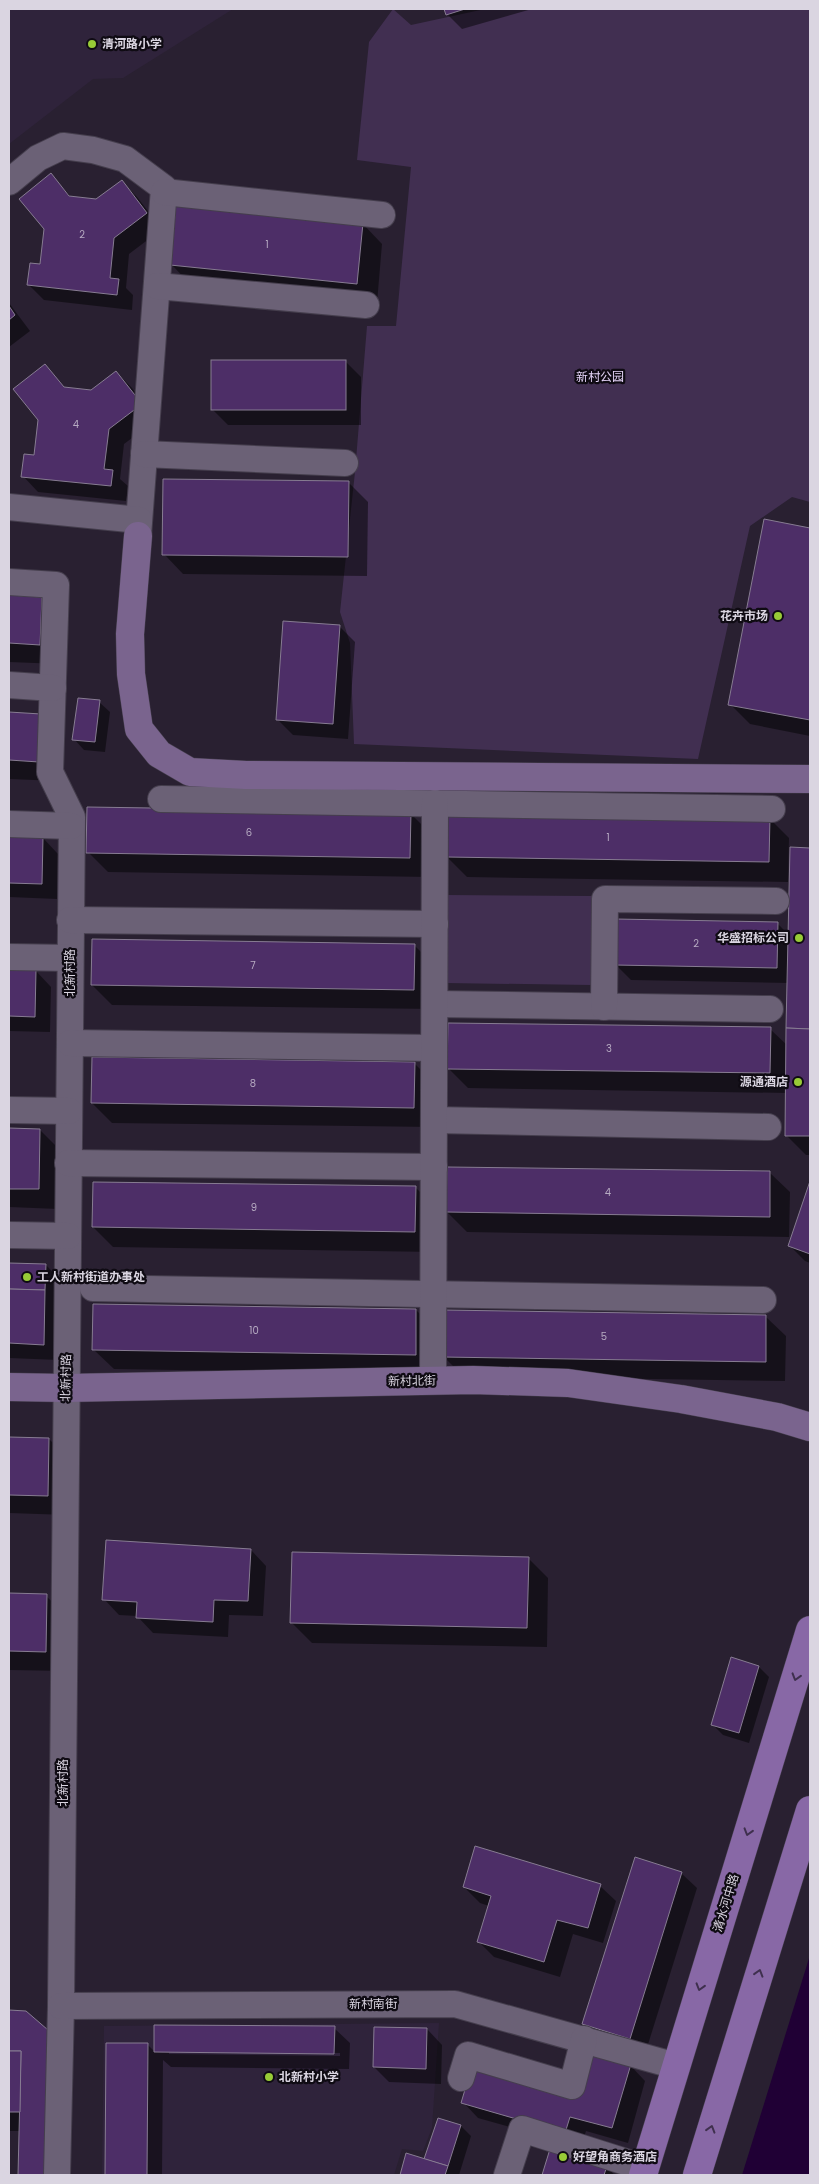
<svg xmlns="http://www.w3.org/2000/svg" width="819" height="2184" viewBox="0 0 819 2184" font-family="Poppins,'Noto Sans SC',sans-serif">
<rect width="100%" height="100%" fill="#292031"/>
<!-- built -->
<g fill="#2f233b">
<polygon points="9,9 233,9 123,78 93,79 9,144"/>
<polygon points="439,2023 432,2128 423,2151 402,2149 394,2175 102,2175 104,2026"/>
</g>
<!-- green -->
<g fill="#412f51">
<polygon points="393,9 411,25 485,9 810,9 810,502 792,497 750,526 698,759 354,744 350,643 340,612 355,472 367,326 396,326 411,167 357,160 369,42"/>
<polygon points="446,895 592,896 591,985 445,983"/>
</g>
<!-- water -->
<polygon fill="#200035" points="810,1955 810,2175 742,2175"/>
<!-- shadow -->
<g fill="#0007" fill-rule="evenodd">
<polygon points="445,9 532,9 462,29 447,14"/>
<polygon points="51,175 72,198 97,201 122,182 137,197 162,229 129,254 126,288 133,295 132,310 44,300 29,285 41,265"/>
<polygon points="363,224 382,244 377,303 191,285 172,265"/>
<polygon points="9,303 30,331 9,347"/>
<polygon points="346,362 361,377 361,425 228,425 212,409"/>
<polygon points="45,365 66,389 91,392 116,372 132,388 156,420 124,444 120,479 128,486 126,501 38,492 23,476 35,456"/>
<polygon points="348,482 368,502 367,576 183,574 164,554"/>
<polygon points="765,521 810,530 810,736 750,724 730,704"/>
<polygon points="9,596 42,598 62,618 60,664 9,662"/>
<polygon points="339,626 355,642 348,739 293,735 277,719"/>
<polygon points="99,702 110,712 105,752 84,750 74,739"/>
<polygon points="9,713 41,715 59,781 9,779"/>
<polygon points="410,813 430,833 429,877 108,872 88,852"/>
<polygon points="769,818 789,838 788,882 467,877 447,857"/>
<polygon points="9,837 43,838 58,854 57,899 9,897"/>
<polygon points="791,849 810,849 810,1155 806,1155 786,1135 787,1093 468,1088 448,1068 770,1029 788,1046 789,983 631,980 615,964 777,923 790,936"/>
<polygon points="415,946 434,965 434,1009 112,1005 92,985"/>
<polygon points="9,971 36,971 51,987 50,1032 9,1031"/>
<polygon points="414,1063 434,1083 433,1127 112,1123 92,1103"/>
<polygon points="9,1129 40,1130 60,1150 58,1209 9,1207"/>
<polygon points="770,1173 790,1192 789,1237 467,1232 447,1212"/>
<polygon points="810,1185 810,1263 805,1261 790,1246"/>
<polygon points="416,1188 435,1207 435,1252 113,1247 93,1227"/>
<polygon points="9,1264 46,1265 61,1281 59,1360 9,1358"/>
<polygon points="416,1310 436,1330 435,1374 114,1369 94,1350"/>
<polygon points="766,1317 786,1336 785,1381 463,1376 443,1356"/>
<polygon points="9,1438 49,1439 69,1459 67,1515 9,1513"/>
<polygon points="251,1550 266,1566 263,1616 229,1615 228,1637 153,1633 137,1616 119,1615 104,1599"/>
<polygon points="528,1558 548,1578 547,1647 312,1643 292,1623"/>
<polygon points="9,1595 46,1596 66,1615 65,1671 9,1670"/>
<polygon points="759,1667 769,1677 749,1743 723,1735 712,1724"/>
<polygon points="681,1873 697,1888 645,2054 599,2039 584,2023"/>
<polygon points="600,1886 616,1901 603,1943 573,1934 560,1977 494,1957 478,1941 489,1906 480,1903 464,1887"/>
<polygon points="9,2012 25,2012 61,2175 20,2175 21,2131 9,2131"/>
<path d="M155,2026L334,2028L350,2043L349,2069L171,2067L163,2060L162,2175H106L107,2044L148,2045L155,2052ZM169,2051L340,2053V2056L169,2054Z"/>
<polygon points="427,2029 442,2045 441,2084 389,2082 374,2067"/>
<polygon points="630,2065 645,2081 628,2143 586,2131 581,2147 478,2118 463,2102 577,2095"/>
<polygon points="461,2126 471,2136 459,2175 454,2174 455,2175 401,2175 407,2155 425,2160"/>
<polygon points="550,2150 606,2167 615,2175 543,2175"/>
</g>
<!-- building -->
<g fill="#4d2e67" stroke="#877c92">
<polygon points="444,9 465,9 446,15"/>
<polygon points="51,173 69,196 96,199 122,180 147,213 114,238 110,278 119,279 117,295 27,285 30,263 40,264 44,229 19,199"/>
<polygon points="176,204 363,223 357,284 170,265"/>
<polygon points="9,306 15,315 9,320"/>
<rect x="211" y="360" width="135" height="50"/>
<polygon points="45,364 64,387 91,390 116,371 142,404 109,429 104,469 113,470 111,486 21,477 24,454 34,455 38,420 13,389"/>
<polygon points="163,479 349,481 348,557 162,555"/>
<polygon points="764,519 810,528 810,720 728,705"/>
<polygon points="9,595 42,597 40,645 9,643"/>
<polygon points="283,621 340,625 333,724 276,720"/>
<polygon points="78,698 100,700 95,742 72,740"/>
<polygon points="9,712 41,714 39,762 9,760"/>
<polygon points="87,807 411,812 410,858 86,853"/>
<polygon points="446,812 770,816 769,862 446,857"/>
<polygon points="9,836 43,837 42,884 9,883"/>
<polygon points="790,847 810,848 810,1029 786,1028"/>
<polygon points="615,919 778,922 777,968 614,965"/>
<polygon points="92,939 415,944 414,990 91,985"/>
<polygon points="9,970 36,970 35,1017 9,1016"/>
<polygon points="448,1023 771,1027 770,1073 447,1069"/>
<polygon points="786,1028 810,1029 810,1136 785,1136"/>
<polygon points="92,1057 415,1062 414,1108 91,1103"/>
<polygon points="9,1128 40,1129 39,1189 9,1189"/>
<polygon points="447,1167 770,1171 770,1217 446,1212"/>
<polygon points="810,1181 810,1254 788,1246"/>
<polygon points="93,1182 416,1186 415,1232 92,1227"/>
<polygon points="9,1263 46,1264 45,1290 9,1289"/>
<polygon points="9,1289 45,1290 44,1345 9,1343"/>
<polygon points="93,1304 416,1309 416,1355 92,1350"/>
<polygon points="443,1310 766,1315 766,1362 442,1357"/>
<polygon points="9,1437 49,1438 48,1496 9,1495"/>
<polygon points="106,1540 251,1549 248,1601 214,1600 213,1622 136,1618 137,1602 102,1600"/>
<polygon points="292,1552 529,1557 527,1628 290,1623"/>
<polygon points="9,1593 47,1594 46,1652 9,1651"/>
<polygon points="731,1657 759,1666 739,1733 711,1725"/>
<polygon points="475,1846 601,1884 588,1928 557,1920 544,1962 477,1942 491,1896 463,1887"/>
<polygon points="635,1857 682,1872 630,2039 582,2024"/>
<polygon points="9,2010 26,2011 48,2030 46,2175 18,2175 21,2051 9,2051"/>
<polygon points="154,2025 335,2026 334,2054 154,2052"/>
<polygon points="374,2027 427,2028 426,2069 373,2067"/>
<polygon points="106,2043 148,2043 147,2175 105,2175"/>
<polygon points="9,2051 21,2051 20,2112 9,2112"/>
<polygon points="588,2052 631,2064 612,2128 570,2117 565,2133 461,2103 473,2063 577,2093"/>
<polygon points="438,2118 461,2125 448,2166 424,2159"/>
<polygon points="550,2149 607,2166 604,2175 542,2175"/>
<polygon points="406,2153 448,2166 445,2175 400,2175"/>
</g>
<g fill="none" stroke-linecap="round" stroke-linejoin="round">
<!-- street casing -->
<g stroke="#453e4d" stroke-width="28">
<g id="street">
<polyline points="9,182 38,158 63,146 93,150 125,159 164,188 138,536"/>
<polyline points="164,192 382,215"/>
<polyline points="157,286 366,305"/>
<polyline points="144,454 345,463"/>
<polyline points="9,507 139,520"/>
<polyline points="9,582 56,585 50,772 72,817 61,2006 57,2175"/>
<polyline points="9,685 53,688"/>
<polyline points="161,799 772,809"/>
<polyline points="9,824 71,826"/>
<polyline points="70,920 435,924"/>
<polyline points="9,957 70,958"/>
<polyline points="435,1004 770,1009"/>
<polyline points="604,1007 605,899 776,901"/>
<polyline points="70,1043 434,1048"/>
<polyline points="9,1110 69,1111"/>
<polyline points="434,1120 768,1127"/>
<polyline points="68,1163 434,1167"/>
<polyline points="9,1235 68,1236"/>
<polyline points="93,1288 763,1300"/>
<polyline points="433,1380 435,803"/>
<polyline points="61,2006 455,2004 676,2066"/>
<polyline points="461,2078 468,2055 572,2086 584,2039"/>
<polyline points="507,2175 522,2129 645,2168"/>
</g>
</g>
<!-- secondary casing -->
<g stroke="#453e4d" stroke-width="29">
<g id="secondary">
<polyline points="138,536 130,634 131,674 139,729 159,754 190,772 246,775 810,779"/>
<polyline points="9,1387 66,1388 473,1380 568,1383 681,1399 777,1417 810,1427"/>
</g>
</g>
<!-- primary casing -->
<g stroke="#453e4d" stroke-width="29">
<g id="primary">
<polyline points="643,2175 810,1630"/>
<polyline points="697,2175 810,1810"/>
</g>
</g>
<!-- street -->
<use href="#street" stroke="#6b6176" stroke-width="26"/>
<!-- secondary -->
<use href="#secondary" stroke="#7a648e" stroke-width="28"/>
<!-- primary -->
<use href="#primary" stroke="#8868a6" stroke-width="28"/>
</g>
<!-- one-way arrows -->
<defs><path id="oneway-chevron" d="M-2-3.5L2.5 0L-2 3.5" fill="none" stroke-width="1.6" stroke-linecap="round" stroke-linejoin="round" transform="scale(1.25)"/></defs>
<g stroke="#3f304e">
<use href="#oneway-chevron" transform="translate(796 1677) rotate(107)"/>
<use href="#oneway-chevron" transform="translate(748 1832) rotate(107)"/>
<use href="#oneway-chevron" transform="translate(759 1973) rotate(-73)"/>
<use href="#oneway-chevron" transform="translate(700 1987) rotate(107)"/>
<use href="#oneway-chevron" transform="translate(711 2129) rotate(-73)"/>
</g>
<!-- markers -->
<g fill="#98cb37" stroke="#0f0b13" stroke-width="2">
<circle cx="92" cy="44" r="5"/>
<circle cx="778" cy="616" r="5"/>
<circle cx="799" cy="938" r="5"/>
<circle cx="798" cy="1082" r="5"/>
<circle cx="27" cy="1277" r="5"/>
<circle cx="269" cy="2077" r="5"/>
<circle cx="563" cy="2157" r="5"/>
</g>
<g text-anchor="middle" stroke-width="4.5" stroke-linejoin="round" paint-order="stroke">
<!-- number labels -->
<g font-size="10" fill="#b7abc2">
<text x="82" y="238">2</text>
<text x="267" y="248">1</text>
<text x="76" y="428">4</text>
<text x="249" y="836">6</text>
<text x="608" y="841">1</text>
<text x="696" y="947">2</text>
<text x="253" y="969">7</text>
<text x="609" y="1052">3</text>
<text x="253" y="1087">8</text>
<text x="608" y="1196">4</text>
<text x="254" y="1211">9</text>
<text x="254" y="1334">10</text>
<text x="604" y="1340">5</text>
</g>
<!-- poi labels -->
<g font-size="12" font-weight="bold" fill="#dad5e1" stroke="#0f0b13" text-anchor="start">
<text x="102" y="48">清河路小学</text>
<text x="768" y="620" text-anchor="end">花卉市场</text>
<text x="789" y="942" text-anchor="end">华盛招标公司</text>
<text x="788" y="1086" text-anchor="end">源通酒店</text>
<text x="37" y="1281">工人新村街道办事处</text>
<text x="279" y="2081">北新村小学</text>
<text x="573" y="2161">好望角商务酒店</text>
</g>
<!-- park labels -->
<g font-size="12" fill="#e4d3f7" stroke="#0f0b13">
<text x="600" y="381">新村公园</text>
</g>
<!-- street labels -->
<g font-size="12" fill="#dad5e1" stroke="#0f0b13">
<text transform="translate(70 973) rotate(-90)" y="4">北新村路</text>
<text transform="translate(66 1378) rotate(-89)" y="4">北新村路</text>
<text transform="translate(412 1381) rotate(-1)" y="4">新村北街</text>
<text transform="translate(63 1783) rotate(-90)" y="4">北新村路</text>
<text transform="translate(726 1903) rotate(-73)" y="4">清水河中路</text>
<text x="373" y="2008">新村南街</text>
</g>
</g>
<!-- border -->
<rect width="819" height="2184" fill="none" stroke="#dad5e1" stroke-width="20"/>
</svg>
